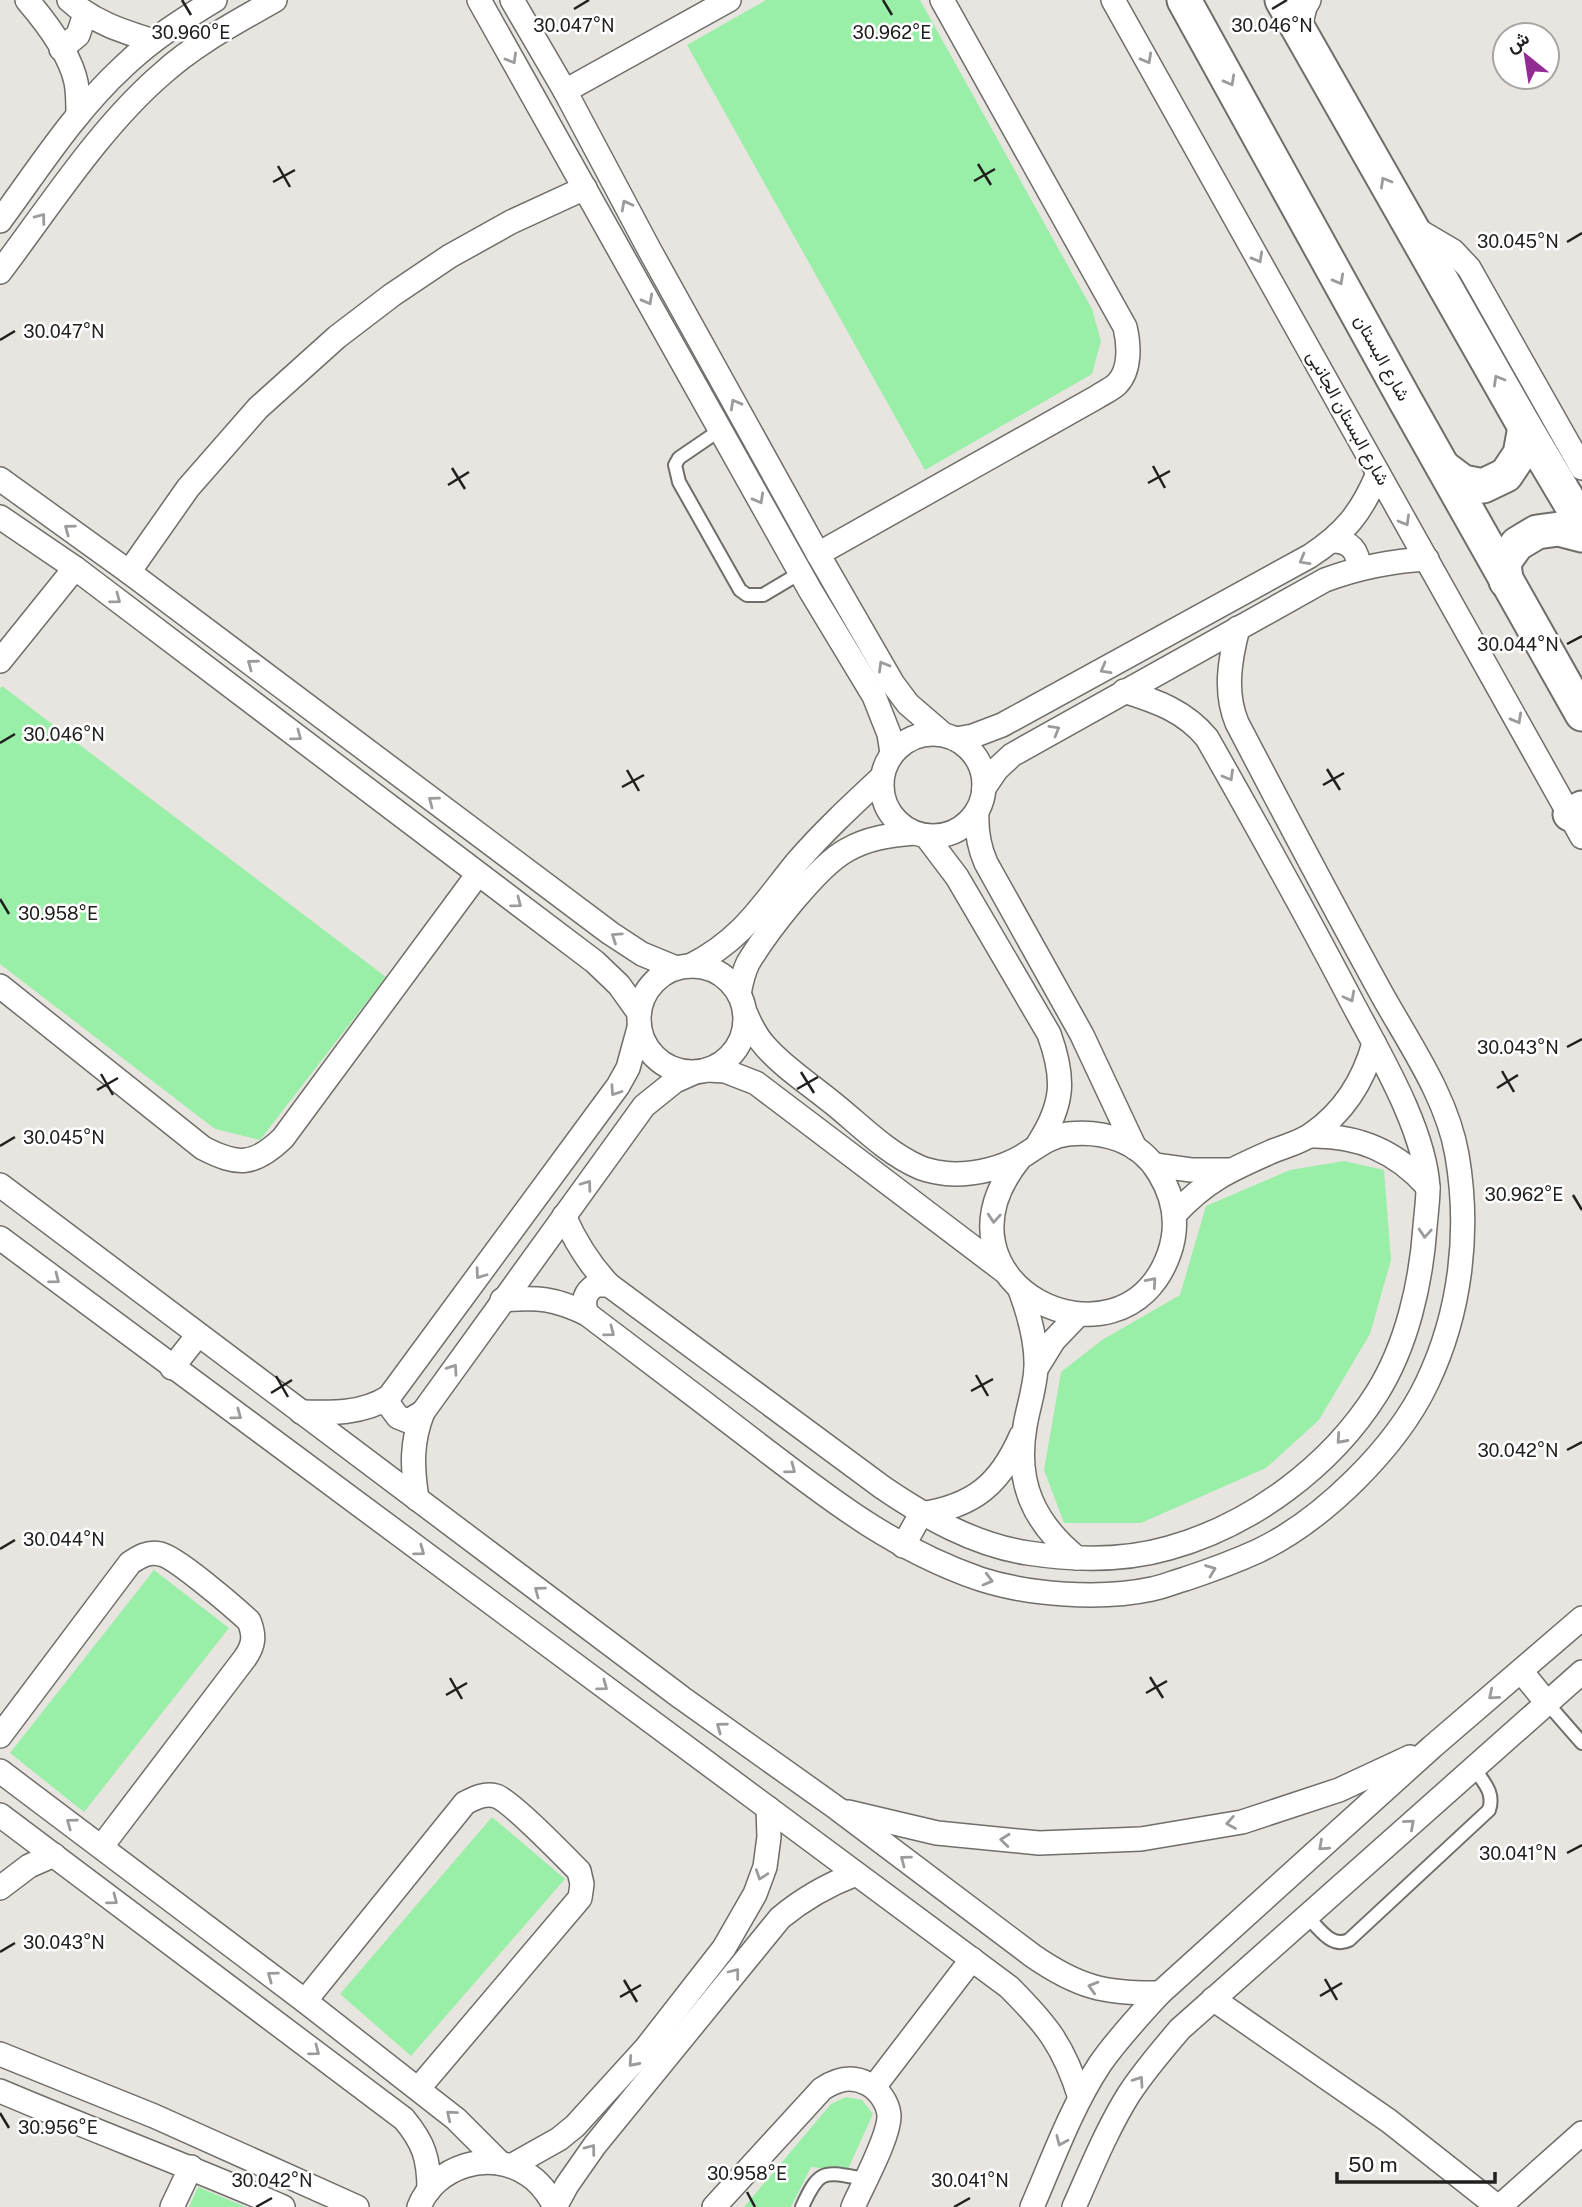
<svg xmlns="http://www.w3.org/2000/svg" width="1582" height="2207" viewBox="0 0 1582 2207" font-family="'Public Sans',Vazirmatn,sans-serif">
<rect width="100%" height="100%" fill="#e8e4e0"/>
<!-- green -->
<g fill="#9aefa8">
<polygon points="766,0 920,0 1092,309 1101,341 1092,374 925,470 687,45"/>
<polygon points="2,686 386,977 260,1140 215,1129 0,964 0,689"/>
<polygon points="1344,1161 1384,1170 1391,1260 1370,1334 1319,1420 1266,1468 1141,1523 1064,1523 1044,1470 1061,1372 1102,1340 1180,1295 1206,1206 1290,1170"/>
<polygon points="154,1570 229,1628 84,1812 10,1753"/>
<polygon points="492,1817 565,1879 411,2056 340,1994"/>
<polygon points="846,2097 862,2100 873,2114 847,2171 811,2167 791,2207 744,2207 831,2104"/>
<polygon points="198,2187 246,2207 189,2207"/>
</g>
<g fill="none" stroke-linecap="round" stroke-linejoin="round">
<!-- lane casing -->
<g stroke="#706e6a" stroke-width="16">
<g id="lane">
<polyline points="720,430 679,458 675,465 679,482 740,590 747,595 763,595 800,573"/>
<polyline points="1547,1703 1582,1743"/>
<path d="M1306,1915C1318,1927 1331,1949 1349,1940L1489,1810C1495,1792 1483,1782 1474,1768"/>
<path d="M802,2207C820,2167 824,2172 865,2179"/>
</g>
</g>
<!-- street casing -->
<g stroke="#706e6a" stroke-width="26">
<g id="street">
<path d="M27,0C45,21 70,54 76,82C78,92 78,105 78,115"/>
<path d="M69,0C93,22 122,31 153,41"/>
<polyline points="479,0 810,590 874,696 889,734 892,753"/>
<polyline points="512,0 565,91 649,249 818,554 893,684 908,704 944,735"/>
<polyline points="1113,0 1582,837"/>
<polyline points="1299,31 1305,7 1309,0"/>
<polyline points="61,49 78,35 85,14"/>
<polyline points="565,91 729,0"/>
<path d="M0,221C39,168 75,111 124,66C151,40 182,20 215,0"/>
<polyline points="1414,228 1453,251 1469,268 1582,468"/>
<path d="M0,272C50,206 100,127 163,73C196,43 237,22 275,0"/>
<polyline points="0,479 129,572 610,933 642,954 676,968"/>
<polyline points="0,517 75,568 595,962 619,985 639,1013"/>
<path d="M1333,541C1350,541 1359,551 1358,568"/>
<path d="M818,554L1097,397C1103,393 1112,389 1117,384C1131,370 1129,344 1125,327L942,0"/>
<polyline points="129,572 188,488 258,408 337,337 392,295 450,256 511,222 585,188"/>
<polyline points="0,661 75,568"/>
<circle cx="933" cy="785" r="51"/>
<path d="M956,739L973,736L1002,725L1310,556C1345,533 1362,512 1378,473"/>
<path d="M984,788L997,769L1012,755L1325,580C1360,567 1390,561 1427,559"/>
<path d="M977,811C976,830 978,845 986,863L1082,1035L1135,1148"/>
<path d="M926,836L957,877L1049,1034C1065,1078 1064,1104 1038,1144"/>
<circle cx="692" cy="1019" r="53"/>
<path d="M690,966C742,940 762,905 797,862C823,832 852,805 881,778"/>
<path d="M0,986L203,1148C238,1166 254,1166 283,1138L478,874"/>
<path d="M739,994C741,983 743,973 748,963C766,933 817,866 847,850C868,838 890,835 914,833"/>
<path d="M746,1014C751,1026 756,1036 765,1046C784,1068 811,1085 834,1104C860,1125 887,1153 919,1167C928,1171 944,1174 955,1174C977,1174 1002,1168 1021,1157C1036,1148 1049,1136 1068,1134C1104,1130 1140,1141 1159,1173C1175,1199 1179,1226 1169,1254C1123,1382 918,1285 1020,1158"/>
<polyline points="708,1070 725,1071 756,1083 1004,1271"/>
<path d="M1311,1136C1358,1135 1396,1151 1428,1187"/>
<polyline points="1155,1165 1191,1170 1228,1170"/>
<path d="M0,1185L682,1698L838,1809L1033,1956C1078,1987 1105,1994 1160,1993"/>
<path d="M1175,1214C1206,1180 1232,1169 1273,1151C1286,1146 1301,1142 1312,1134C1344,1112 1364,1079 1374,1043"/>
<path d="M564,1216C576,1243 589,1264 609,1285L882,1487C926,1517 974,1545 1028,1553C1073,1560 1124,1561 1169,1548C1252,1525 1331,1466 1377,1393C1407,1345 1421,1283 1425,1227C1426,1214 1428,1201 1428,1188C1425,1130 1380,1055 1353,1004C1306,914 1257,826 1207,738C1185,711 1156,701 1124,691"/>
<path d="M0,1238L1009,1987C1047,2025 1064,2046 1080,2098"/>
<path d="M1020,1290C1029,1314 1037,1342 1036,1368C1035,1388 1028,1408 1025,1426C1015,1483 1034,1523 1077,1558"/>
<path d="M502,1300C538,1297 554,1298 587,1314C644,1357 702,1401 759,1445C831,1500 893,1549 980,1579C1029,1595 1101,1600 1152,1589C1163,1587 1174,1582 1185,1579C1209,1571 1234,1562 1258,1551C1323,1520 1396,1448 1427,1383C1461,1312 1470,1231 1457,1155C1447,1096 1408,1042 1380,991C1331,902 1284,813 1237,723C1224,692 1230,659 1238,628"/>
<path d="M587,1314C582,1301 585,1292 596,1285H609"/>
<polyline points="172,1368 198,1335"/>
<polyline points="1036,1369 1054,1340 1078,1315"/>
<polyline points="389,1397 389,1405 398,1417 408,1421 423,1412"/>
<path d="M301,1412C332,1413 362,1414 389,1397L618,1086L628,1068L639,1028"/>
<path d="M417,1499C412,1467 411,1442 423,1412L644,1106L675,1081L693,1073"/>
<path d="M903,1546L921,1514C974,1506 1000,1484 1021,1436"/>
<polyline points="1521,1671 1547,1703"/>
<path d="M0,1736L130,1563C139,1557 148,1551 160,1554C175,1556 236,1609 249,1621C255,1636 254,1645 245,1658L102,1846"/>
<polyline points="0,1771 305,2001 456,2119 500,2163"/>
<polyline points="848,1812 937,1833 1039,1843 1141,1839 1242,1822 1339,1790 1410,1757"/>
<path d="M0,1815L404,2119C424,2143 429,2159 429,2190"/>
<polyline points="0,1888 29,1866 54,1855"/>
<polyline points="1213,1999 1389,2121 1498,2207"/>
<path d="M305,2001L465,1803C475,1798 484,1793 496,1796C511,1801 566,1858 579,1871L582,1884L580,1898L418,2089"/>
<polyline points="0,2054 154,2116 357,2207"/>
<polyline points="874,2087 972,1959"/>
<path d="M0,2091C94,2131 189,2166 283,2207"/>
<polyline points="511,2166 559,2139 575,2126 646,2048 724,1948 755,1894 765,1867 769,1837 768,1808"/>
<polyline points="172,2207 191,2167"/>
<path d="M419,2207C435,2166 490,2149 527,2174C540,2182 548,2193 555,2207"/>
<path d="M555,2207L567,2185L595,2145L780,1918C804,1898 827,1885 856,1874"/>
<path d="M714,2207L822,2089C837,2079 852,2075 868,2084C879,2090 888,2103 889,2115C890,2136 862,2186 853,2207"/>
<path d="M1032,2207C1053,2159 1071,2108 1100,2064C1118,2038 1139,2016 1160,1993L1432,1747L1582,1618"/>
<path d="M1074,2207C1091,2169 1107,2129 1129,2094C1144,2071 1162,2050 1180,2029L1582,1672"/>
<polyline points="1499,2207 1582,2133"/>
</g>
</g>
<!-- secondary casing -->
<g stroke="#706e6a" stroke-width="37">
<g id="secondary">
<polyline points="1184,0 1405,400 1582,714"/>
<polyline points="1282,0 1525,427 1582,523"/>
<polyline points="1443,467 1463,482 1483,486 1506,475 1520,454 1525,427"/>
<polyline points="1506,581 1504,562 1517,544 1537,532 1559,529 1582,535"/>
<polyline points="1570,814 1582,808"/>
</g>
</g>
<!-- lane -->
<use href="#lane" stroke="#fff" stroke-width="12"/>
<!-- street -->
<use href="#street" stroke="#fff" stroke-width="23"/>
<!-- secondary -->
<use href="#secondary" stroke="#fff" stroke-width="33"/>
</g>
<!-- one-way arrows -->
<defs><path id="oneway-chevron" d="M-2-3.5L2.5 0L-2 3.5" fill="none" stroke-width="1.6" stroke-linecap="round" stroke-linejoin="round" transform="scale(1.75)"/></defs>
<g stroke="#9b9b9a">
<use href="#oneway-chevron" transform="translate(512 59) rotate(60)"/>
<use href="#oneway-chevron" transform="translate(1147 59) rotate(61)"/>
<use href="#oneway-chevron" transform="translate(1230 81) rotate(61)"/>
<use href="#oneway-chevron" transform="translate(1385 182) rotate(-120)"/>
<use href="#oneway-chevron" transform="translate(626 205) rotate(-118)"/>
<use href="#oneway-chevron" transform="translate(41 218) rotate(-53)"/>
<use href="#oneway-chevron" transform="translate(1258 258) rotate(61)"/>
<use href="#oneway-chevron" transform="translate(1339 280) rotate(61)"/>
<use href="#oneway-chevron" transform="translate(648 300) rotate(61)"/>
<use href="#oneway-chevron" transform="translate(1498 380) rotate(-120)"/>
<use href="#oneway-chevron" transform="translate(735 404) rotate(-119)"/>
<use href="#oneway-chevron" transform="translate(759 499) rotate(61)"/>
<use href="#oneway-chevron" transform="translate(1405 521) rotate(60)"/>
<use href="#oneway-chevron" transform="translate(69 529) rotate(-144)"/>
<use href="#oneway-chevron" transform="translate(1304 560) rotate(150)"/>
<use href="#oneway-chevron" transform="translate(116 599) rotate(37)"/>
<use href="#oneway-chevron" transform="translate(252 664) rotate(-143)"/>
<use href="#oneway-chevron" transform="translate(883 666) rotate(-120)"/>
<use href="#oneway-chevron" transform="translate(1105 669) rotate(151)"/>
<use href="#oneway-chevron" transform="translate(1517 719) rotate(61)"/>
<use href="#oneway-chevron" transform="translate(1055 730) rotate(-30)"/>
<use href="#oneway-chevron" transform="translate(297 736) rotate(37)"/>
<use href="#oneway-chevron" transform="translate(1229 776) rotate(60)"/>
<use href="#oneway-chevron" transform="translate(433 801) rotate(-143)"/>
<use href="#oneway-chevron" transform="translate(517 903) rotate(37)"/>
<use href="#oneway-chevron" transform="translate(616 937) rotate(-146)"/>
<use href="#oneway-chevron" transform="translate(1350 997) rotate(62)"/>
<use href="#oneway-chevron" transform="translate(615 1091) rotate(124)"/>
<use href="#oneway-chevron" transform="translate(587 1185) rotate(-54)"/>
<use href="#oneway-chevron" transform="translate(994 1218) rotate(94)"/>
<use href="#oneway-chevron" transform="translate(1425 1233) rotate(94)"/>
<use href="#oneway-chevron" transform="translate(480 1274) rotate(126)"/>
<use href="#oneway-chevron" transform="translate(55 1279) rotate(37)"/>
<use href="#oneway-chevron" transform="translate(1152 1282) rotate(-49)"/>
<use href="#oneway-chevron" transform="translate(610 1332) rotate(37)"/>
<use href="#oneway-chevron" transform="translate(453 1369) rotate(-55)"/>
<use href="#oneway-chevron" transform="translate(237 1415) rotate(36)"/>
<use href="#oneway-chevron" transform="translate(1341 1439) rotate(132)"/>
<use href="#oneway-chevron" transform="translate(791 1469) rotate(37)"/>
<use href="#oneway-chevron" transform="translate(420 1551) rotate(36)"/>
<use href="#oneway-chevron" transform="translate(1211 1570) rotate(-21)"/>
<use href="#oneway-chevron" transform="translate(988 1580) rotate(15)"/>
<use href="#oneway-chevron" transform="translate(539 1591) rotate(-143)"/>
<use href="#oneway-chevron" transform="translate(603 1686) rotate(36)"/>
<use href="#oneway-chevron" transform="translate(1493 1695) rotate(140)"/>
<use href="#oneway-chevron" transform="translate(721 1727) rotate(-144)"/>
<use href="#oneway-chevron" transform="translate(71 1823) rotate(-144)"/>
<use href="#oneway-chevron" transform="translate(1231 1823) rotate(170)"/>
<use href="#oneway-chevron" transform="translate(1410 1824) rotate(-41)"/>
<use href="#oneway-chevron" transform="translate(1005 1840) rotate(-174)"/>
<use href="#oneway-chevron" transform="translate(1323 1846) rotate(138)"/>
<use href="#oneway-chevron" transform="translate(905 1860) rotate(-143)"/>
<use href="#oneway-chevron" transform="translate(761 1875) rotate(109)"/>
<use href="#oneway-chevron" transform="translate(113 1900) rotate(37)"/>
<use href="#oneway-chevron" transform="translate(735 1973) rotate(-52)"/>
<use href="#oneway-chevron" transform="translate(272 1976) rotate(-144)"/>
<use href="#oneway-chevron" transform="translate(1093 1987) rotate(-164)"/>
<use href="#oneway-chevron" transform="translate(315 2051) rotate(37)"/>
<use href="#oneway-chevron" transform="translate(633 2062) rotate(132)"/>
<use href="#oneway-chevron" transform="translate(1139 2081) rotate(-55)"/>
<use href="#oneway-chevron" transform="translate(451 2115) rotate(-140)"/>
<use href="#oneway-chevron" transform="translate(1061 2141) rotate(114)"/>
<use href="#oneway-chevron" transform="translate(591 2149) rotate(-53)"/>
</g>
<!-- ticks -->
<path fill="none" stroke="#21201e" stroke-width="2.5" d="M182,0L191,15M883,0L892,15M574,9L589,0M1272,9L1287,0M978,164L991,185M278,166L290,187M974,181L995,169M273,182L295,170M1567,242L1582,233M0,340L15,331M1153,466L1165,488M452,468L465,489M1148,483L1170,471M448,485L469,472M1567,644L1582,636M0,743L15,734M1327,769L1340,790M627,770L639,791M1323,785L1344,773M622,787L644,775M0,899L9,914M1567,1047L1582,1039M1502,1071L1514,1092M801,1072L814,1093M101,1074L113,1095M1497,1088L1518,1075M797,1089L818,1077M97,1090L118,1078M0,1146L15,1137M1573,1195L1582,1210M976,1375L988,1396M276,1376L288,1397M971,1391L993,1379M271,1393L292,1380M1567,1450L1582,1442M0,1549L15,1540M1150,1677L1163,1698M450,1678L462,1699M1146,1693L1167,1681M446,1695L467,1683M1567,1853L1582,1845M0,1952L15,1943M1325,1979L1337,2000M624,1980L637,2002M1320,1996L1342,1983M620,1997L641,1985M0,2113L9,2128M747,2192L755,2207M256,2207L272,2198M954,2207L970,2198"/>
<g text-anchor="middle" stroke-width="5" stroke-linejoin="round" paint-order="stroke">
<!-- street labels -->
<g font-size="18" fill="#21201e" stroke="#fff">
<text transform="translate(1382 358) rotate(61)" y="6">شارع البستان</text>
<text transform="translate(1348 418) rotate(61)" y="6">شارع البستان الجانبى</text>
</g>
</g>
<g font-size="18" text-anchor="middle" fill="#21201e" stroke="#fff" stroke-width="5" stroke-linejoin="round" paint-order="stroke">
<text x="574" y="32">30.047°N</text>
<text x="1272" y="32">30.046°N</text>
<text x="191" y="39">30.960°E</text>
<text x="892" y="39">30.962°E</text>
<text x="1518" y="248">30.045°N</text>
<text x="64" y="338">30.047°N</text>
<text x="1518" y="651">30.044°N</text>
<text x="64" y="741">30.046°N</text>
<text x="58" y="920">30.958°E</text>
<text x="1518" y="1054">30.043°N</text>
<text x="64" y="1144">30.045°N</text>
<text x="1524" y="1201">30.962°E</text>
<text x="1518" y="1457">30.042°N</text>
<text x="64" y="1546">30.044°N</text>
<text x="1518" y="1860">30.041°N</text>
<text x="64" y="1949">30.043°N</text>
<text x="58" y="2134">30.956°E</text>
<text x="747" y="2180">30.958°E</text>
<text x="272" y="2187">30.042°N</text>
<text x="970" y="2187">30.041°N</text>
</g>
<!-- north arrow -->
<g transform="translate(1526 56) rotate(330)"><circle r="33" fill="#ffffff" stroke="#a6a6a5" stroke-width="2"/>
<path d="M0-5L12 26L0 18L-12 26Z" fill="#932c92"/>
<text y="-10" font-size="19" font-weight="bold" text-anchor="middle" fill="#21201e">ش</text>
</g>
<!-- scale -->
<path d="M1337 2172v10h158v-10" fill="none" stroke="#21201e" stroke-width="3.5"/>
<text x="1348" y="2172" font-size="21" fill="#21201e" stroke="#ffffff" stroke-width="5" paint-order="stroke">50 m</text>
</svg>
